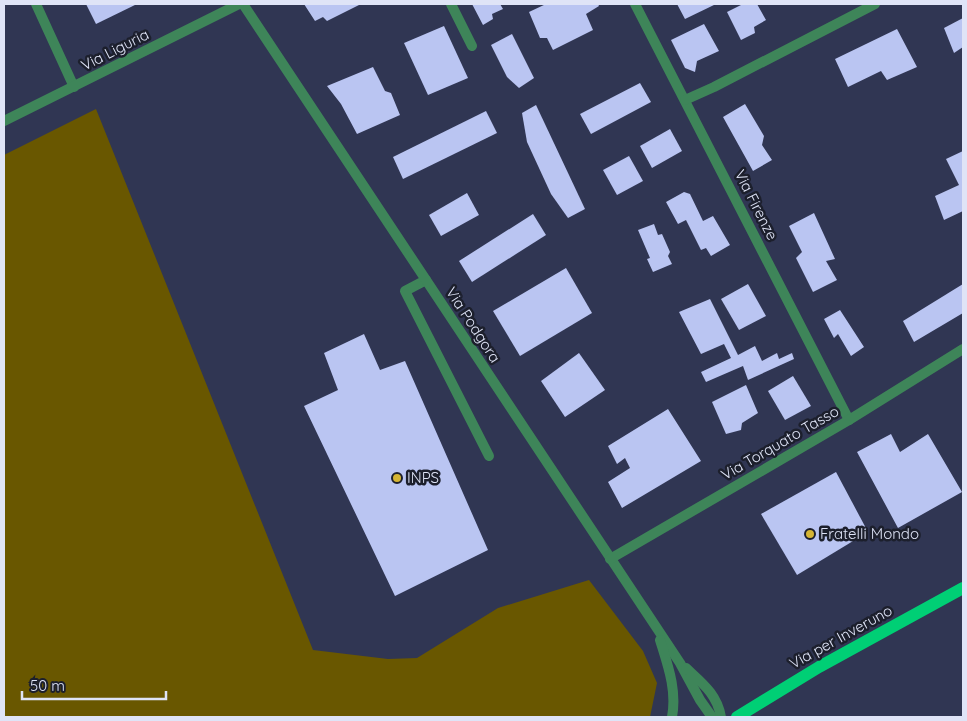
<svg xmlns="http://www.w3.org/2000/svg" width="967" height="721" viewBox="0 0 967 721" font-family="Quicksand,sans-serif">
<rect width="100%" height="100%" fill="#303653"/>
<!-- green -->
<polygon fill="#695700" points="96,109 313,650 388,659 417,658 498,608 589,580 643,651 657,683 650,717 4,717 4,155"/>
<!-- building -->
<g fill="#bac5f2">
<polygon points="86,4 137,4 96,24"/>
<polygon points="304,4 361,4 327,21 323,17 315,21"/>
<polygon points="472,4 500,4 503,9 492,14 493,19 483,25"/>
<polygon points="546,4 598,4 599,6 586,14 593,30 553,50 547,38 540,38 529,12"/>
<polygon points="677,4 716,4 685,19"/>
<polygon points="743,4 757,4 766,20 754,27 755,33 741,40 727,12"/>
<polygon points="963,18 963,47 954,53 944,28"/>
<polygon points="704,24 719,51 697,61 695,72 685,68 671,40"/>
<polygon points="444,26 468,78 428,95 404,43"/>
<polygon points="897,29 917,67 887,80 881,71 848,87 835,59"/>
<polygon points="512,34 534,78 519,88 507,77 491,45"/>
<polygon points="373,67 385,91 391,93 400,115 357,134 341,104 327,86"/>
<polygon points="640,83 651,102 591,134 580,114"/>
<polygon points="745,104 764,136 762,145 772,160 753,171 723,117"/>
<polygon points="536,105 585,209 568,218 551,194 527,142 522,113"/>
<polygon points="486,111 497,133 403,179 393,157"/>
<polygon points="670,129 682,151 652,168 640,146"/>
<polygon points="963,151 963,211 944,220 935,196 959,185 946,159"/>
<polygon points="629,156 643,181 617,195 603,170"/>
<polygon points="684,192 690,194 703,221 713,216 730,245 711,256 706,248 701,250 686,220 678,224 666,202"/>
<polygon points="467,193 479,215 441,236 429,215"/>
<polygon points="814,213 835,259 826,261 837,280 813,292 796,258 802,252 789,226"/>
<polygon points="533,214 546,235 472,282 459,261"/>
<polygon points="654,224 658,235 662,234 670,252 668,256 672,264 653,272 647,259 650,258 638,230"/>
<polygon points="566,268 592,313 520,356 493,311"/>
<polygon points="748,284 766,316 739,330 721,299"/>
<polygon points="963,284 963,313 914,342 903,321"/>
<polygon points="710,299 738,355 755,346 762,361 777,353 779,359 792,353 794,359 748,380 743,366 706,382 701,372 731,358 724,344 701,354 679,312"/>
<polygon points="840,310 864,347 851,356 838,334 834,338 824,319"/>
<polygon points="364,334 380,370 405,361 488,550 395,596 304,406 338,390 324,353"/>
<polygon points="579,353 605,390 565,417 541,381"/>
<polygon points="793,376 811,406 785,420 768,391"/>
<polygon points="746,385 758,413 742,423 741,430 726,434 712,402"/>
<polygon points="668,409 701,461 622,508 608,482 630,468 625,458 617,464 608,446"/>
<polygon points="891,434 900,452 928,434 962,492 898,528 857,452"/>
<polygon points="836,472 868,532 797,575 761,514"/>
</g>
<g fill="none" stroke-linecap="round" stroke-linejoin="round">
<!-- service -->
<polyline stroke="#3e8559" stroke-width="10" points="426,280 405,291 489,456"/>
<!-- minor -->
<g stroke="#3e8559" stroke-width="10">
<polyline points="36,4 74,87"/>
<polyline points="243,4 680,663 700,700 712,717"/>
<polyline points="451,4 472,46"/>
<polyline points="635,4 849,420"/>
<polyline points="685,100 714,87 875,4"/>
<polyline points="4,121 239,4"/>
<polyline points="610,559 849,420 963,349"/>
<path d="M660,640C668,666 677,690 672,717"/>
<path d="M686,668C702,683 717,694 721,717"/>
</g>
<!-- primary -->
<polyline stroke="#00cf75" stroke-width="12" points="737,717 819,667 963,588"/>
</g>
<!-- markers -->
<g fill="#d5b534" stroke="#1c1f2c" stroke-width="2">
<circle cx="397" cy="478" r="5"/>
<circle cx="810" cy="534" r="5"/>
</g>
<g text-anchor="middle" stroke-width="5" stroke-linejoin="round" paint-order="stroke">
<!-- street labels -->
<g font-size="15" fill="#dfe4f7" stroke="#1c1f2c">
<text transform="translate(115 50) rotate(-27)" y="5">Via Liguria</text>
<text transform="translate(756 205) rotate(63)" y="5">Via Firenze</text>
<text transform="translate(473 325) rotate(57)" y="5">Via Podgora</text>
<text transform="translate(780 443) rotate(-30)" y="5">Via Torquato Tasso</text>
<text transform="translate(841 637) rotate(-29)" y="5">Via per Inveruno</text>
</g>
<!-- poi labels -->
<g font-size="15" fill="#dfe4f7" stroke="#1c1f2c" text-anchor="start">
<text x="407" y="483">INPS</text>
<text x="820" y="539">Fratelli Mondo</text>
</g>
</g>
<!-- border -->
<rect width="967" height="721" fill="none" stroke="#dfe4f7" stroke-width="10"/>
<!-- scale -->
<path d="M22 691v8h144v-8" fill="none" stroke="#dfe4f7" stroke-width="2.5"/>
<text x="30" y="691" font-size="15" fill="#dfe4f7" stroke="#1c1f2c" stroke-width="4" paint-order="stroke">50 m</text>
</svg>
